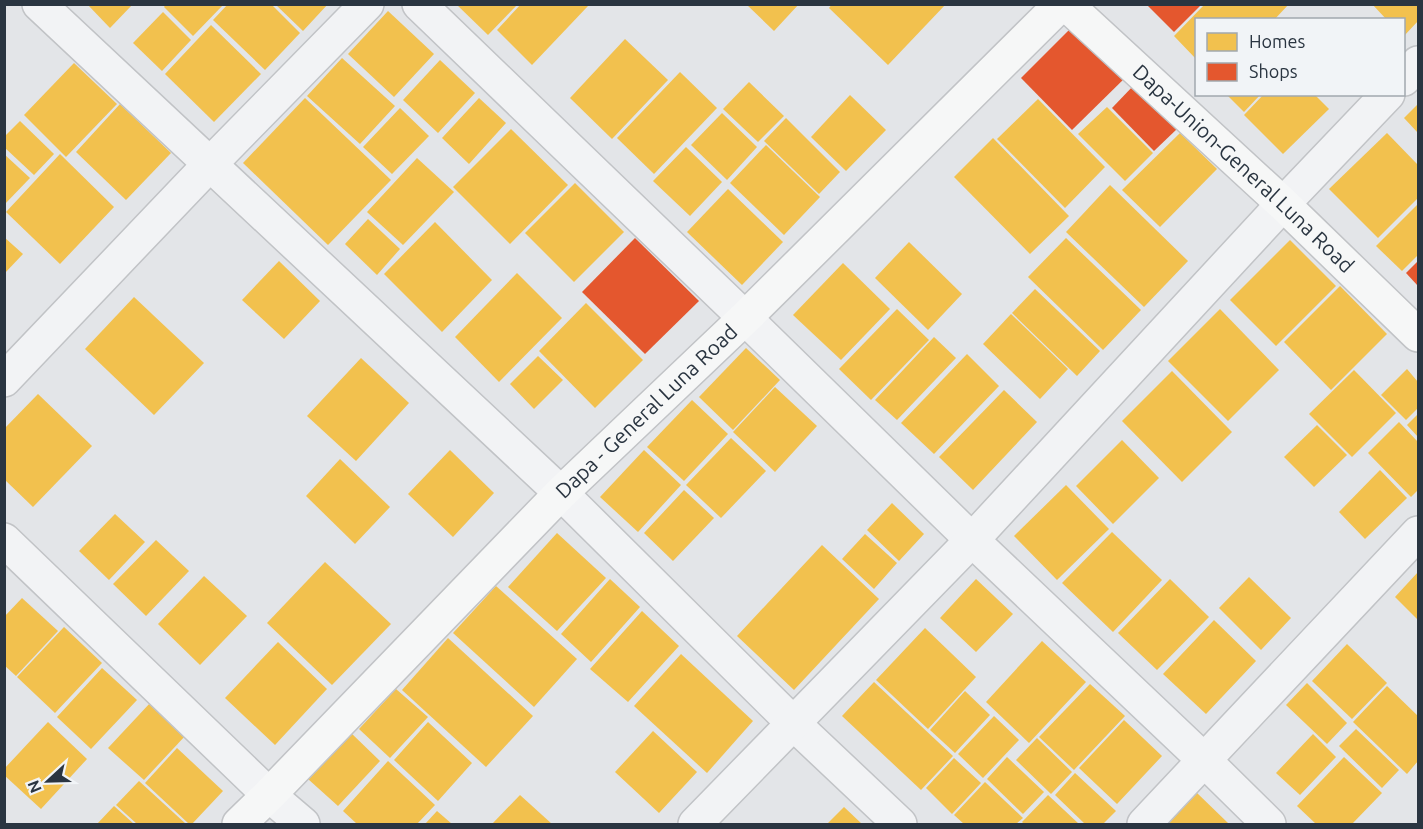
<svg xmlns="http://www.w3.org/2000/svg" width="1423" height="829" viewBox="0 0 1423 829" font-family="Ubuntu,sans-serif">
<rect width="100%" height="100%" fill="#e3e5e8"/>
<!-- homes -->
<g fill="#f2c14e">
<polygon points="87,4 133,4 110,28"/>
<polygon points="166,4 224,4 193,36 164,7"/>
<polygon points="228,4 271,4 300,33 265,70 213,20"/>
<polygon points="275,4 328,4 303,31"/>
<polygon points="456,4 518,4 488,35"/>
<polygon points="521,4 586,4 588,6 532,65 497,30"/>
<polygon points="746,4 799,4 774,31"/>
<polygon points="832,4 946,4 888,65 829,8"/>
<polygon points="1205,4 1289,4 1274,20 1196,20 1196,59 1174,36"/>
<polygon points="1372,4 1418,4 1418,21 1404,36 1404,20 1387,20"/>
<polygon points="388,11 434,54 394,97 348,54"/>
<polygon points="163,12 191,40 162,71 133,43"/>
<polygon points="211,25 261,74 214,122 165,74"/>
<polygon points="625,39 668,80 612,139 570,98"/>
<polygon points="342,58 395,106 360,144 307,96"/>
<polygon points="440,60 475,93 438,133 403,100"/>
<polygon points="74,63 117,104 66,157 24,115"/>
<polygon points="680,72 717,108 654,174 617,138"/>
<polygon points="749,82 784,116 758,142 723,109"/>
<polygon points="1226,94 1261,94 1244,112"/>
<polygon points="1264,94 1314,94 1329,109 1283,154 1244,115"/>
<polygon points="850,95 886,130 846,171 811,137"/>
<polygon points="305,98 391,180 328,245 243,163"/>
<polygon points="479,98 506,123 469,164 442,138"/>
<polygon points="1038,99 1105,167 1065,208 997,139"/>
<polygon points="120,104 171,153 126,200 76,152"/>
<polygon points="1418,104 1418,133 1404,118"/>
<polygon points="1107,107 1153,153 1125,181 1078,134"/>
<polygon points="400,108 429,136 392,174 363,147"/>
<polygon points="722,113 757,147 727,180 691,145"/>
<polygon points="786,118 840,172 819,194 764,141"/>
<polygon points="20,121 54,154 34,175 4,147 4,137"/>
<polygon points="511,129 568,185 510,244 453,187"/>
<polygon points="1180,133 1217,169 1160,227 1122,190"/>
<polygon points="1387,133 1418,165 1418,198 1378,238 1329,189"/>
<polygon points="993,138 1069,216 1030,254 954,177"/>
<polygon points="766,145 820,197 784,235 730,183"/>
<polygon points="686,147 722,182 690,216 653,181"/>
<polygon points="4,154 30,178 4,205"/>
<polygon points="60,154 114,207 60,264 6,212"/>
<polygon points="417,158 454,192 403,245 367,212"/>
<polygon points="575,183 624,232 574,282 525,233"/>
<polygon points="1110,185 1188,261 1144,307 1066,232"/>
<polygon points="728,189 783,242 742,285 687,232"/>
<polygon points="1418,204 1418,255 1402,271 1376,246"/>
<polygon points="368,219 400,249 377,275 345,244"/>
<polygon points="435,222 492,280 442,332 384,274"/>
<polygon points="4,237 23,254 4,274"/>
<polygon points="1066,238 1141,310 1103,350 1028,277"/>
<polygon points="1290,240 1336,286 1276,346 1230,300"/>
<polygon points="909,242 962,294 928,330 875,278"/>
<polygon points="279,261 320,301 284,339 242,300"/>
<polygon points="843,263 890,309 841,360 793,315"/>
<polygon points="517,273 562,318 499,382 455,337"/>
<polygon points="1340,286 1387,334 1331,390 1284,342"/>
<polygon points="1035,289 1100,351 1077,376 1012,313"/>
<polygon points="134,297 204,363 154,415 85,349"/>
<polygon points="586,303 643,360 595,408 539,351"/>
<polygon points="897,309 929,340 871,400 839,369"/>
<polygon points="1220,309 1279,370 1228,421 1168,361"/>
<polygon points="1011,314 1068,369 1040,399 983,344"/>
<polygon points="934,337 956,358 897,420 875,400"/>
<polygon points="746,348 780,380 733,430 699,397"/>
<polygon points="967,354 999,386 934,454 901,423"/>
<polygon points="538,356 563,380 534,409 510,384"/>
<polygon points="361,358 409,403 356,461 307,416"/>
<polygon points="1407,369 1418,382 1418,408 1406,420 1381,395"/>
<polygon points="1354,370 1396,413 1352,457 1309,414"/>
<polygon points="1172,371 1232,432 1182,482 1122,421"/>
<polygon points="775,387 817,426 775,472 733,432"/>
<polygon points="1004,390 1037,422 973,490 939,457"/>
<polygon points="38,394 92,446 33,507 4,479 4,429"/>
<polygon points="692,400 728,434 684,481 647,447"/>
<polygon points="1418,414 1418,437 1407,425"/>
<polygon points="1399,422 1418,442 1418,490 1411,497 1368,453"/>
<polygon points="1317,425 1347,455 1314,487 1284,457"/>
<polygon points="731,438 766,471 721,518 686,485"/>
<polygon points="1122,440 1159,478 1113,524 1076,486"/>
<polygon points="450,450 494,493 453,537 408,494"/>
<polygon points="644,450 681,485 638,532 600,497"/>
<polygon points="340,459 390,507 355,544 306,496"/>
<polygon points="1380,470 1407,498 1365,539 1339,512"/>
<polygon points="1066,485 1109,529 1057,580 1014,536"/>
<polygon points="684,490 714,518 673,561 644,533"/>
<polygon points="892,503 924,534 899,561 867,530"/>
<polygon points="115,514 145,542 109,580 79,551"/>
<polygon points="1112,532 1162,580 1113,632 1062,583"/>
<polygon points="557,533 606,578 557,631 508,587"/>
<polygon points="865,534 897,563 874,589 842,559"/>
<polygon points="156,540 189,571 146,616 113,584"/>
<polygon points="822,545 879,599 794,690 737,636"/>
<polygon points="325,562 391,624 332,685 267,623"/>
<polygon points="1418,572 1418,620 1395,597"/>
<polygon points="204,576 247,616 200,665 158,624"/>
<polygon points="1249,577 1291,618 1261,650 1219,608"/>
<polygon points="610,579 640,607 591,662 561,634"/>
<polygon points="976,579 1013,614 976,652 940,618"/>
<polygon points="1170,579 1209,617 1157,670 1118,633"/>
<polygon points="496,586 577,659 534,707 453,633"/>
<polygon points="22,598 58,631 16,676 4,665 4,617"/>
<polygon points="642,611 679,646 628,702 590,669"/>
<polygon points="1214,620 1256,661 1206,714 1163,674"/>
<polygon points="64,627 102,663 55,713 17,677"/>
<polygon points="925,628 976,677 928,729 876,680"/>
<polygon points="448,638 533,716 486,767 402,690"/>
<polygon points="1042,641 1086,682 1029,743 986,702"/>
<polygon points="278,642 327,689 275,745 225,698"/>
<polygon points="1347,644 1387,683 1352,719 1312,681"/>
<polygon points="681,654 753,721 707,773 634,706"/>
<polygon points="102,668 137,700 91,749 57,717"/>
<polygon points="874,682 953,756 921,790 842,716"/>
<polygon points="1307,683 1347,723 1327,744 1286,705"/>
<polygon points="1090,684 1125,716 1074,770 1039,737"/>
<polygon points="1387,686 1418,716 1418,761 1407,774 1353,722"/>
<polygon points="396,689 428,717 390,758 359,729"/>
<polygon points="965,691 990,715 955,753 930,730"/>
<polygon points="151,702 186,735 144,780 108,748"/>
<polygon points="994,716 1019,740 983,778 958,754"/>
<polygon points="1124,720 1162,756 1117,804 1079,768"/>
<polygon points="48,722 87,759 41,809 4,775 4,769"/>
<polygon points="428,722 472,763 438,801 394,760"/>
<polygon points="1356,729 1399,770 1382,788 1339,746"/>
<polygon points="653,731 697,772 659,813 615,772"/>
<polygon points="350,732 380,761 338,806 308,779"/>
<polygon points="1313,734 1336,757 1300,795 1276,773"/>
<polygon points="1037,738 1072,772 1051,794 1016,760"/>
<polygon points="177,748 223,791 192,824 189,824 145,783"/>
<polygon points="1007,757 1044,792 1023,814 987,779"/>
<polygon points="1344,757 1382,793 1352,824 1316,824 1297,806"/>
<polygon points="954,758 981,783 952,814 926,788"/>
<polygon points="388,761 435,805 417,824 357,824 343,811"/>
<polygon points="1075,773 1116,811 1103,824 1085,824 1055,795"/>
<polygon points="139,781 186,824 137,824 116,805"/>
<polygon points="985,782 1023,818 1016,824 964,824 954,815"/>
<polygon points="1196,792 1229,824 1165,824"/>
<polygon points="520,795 552,824 492,824"/>
<polygon points="1048,795 1079,824 1024,824 1022,822"/>
<polygon points="114,806 134,824 97,824"/>
<polygon points="844,807 862,824 827,824"/>
<polygon points="437,811 452,824 425,824"/>
</g>
<!-- shops -->
<g fill="#e4572e">
<polygon points="1146,4 1202,4 1174,32"/>
<polygon points="1078,21 1130,73 1072,130 1021,78"/>
<polygon points="1135,84 1178,128 1154,151 1112,108"/>
<polygon points="635,238 699,301 645,354 582,292"/>
<polygon points="1418,261 1418,286 1406,273"/>
</g>
<g fill="none" stroke-linecap="round" stroke-linejoin="round">
<!-- minor casing -->
<g stroke="#c1c3c6" stroke-width="36">
<g id="minor">
<polyline points="39,4 561,493 793,723 900,824"/>
<polyline points="419,4 745,318 972,540 1204,760 1269,824"/>
<polyline points="1404,79 1418,63"/>
<polyline points="4,380 210,164 367,4"/>
<polyline points="4,540 269,795 303,824"/>
<polyline points="695,824 972,540 1283,204 1388,94"/>
<polyline points="1144,824 1418,533"/>
</g>
</g>
<!-- secondary casing -->
<g stroke="#c1c3c6" stroke-width="36">
<g id="secondary">
<path id="s1" d="M1066,4L1283,204L1418,335"/>
<path id="s2" d="M239,824L269,795L561,493L745,318L1061,4"/>
</g>
</g>
<!-- minor -->
<use href="#minor" stroke="#f2f3f5" stroke-width="33"/>
<!-- secondary -->
<use href="#secondary" stroke="#f6f7f7" stroke-width="33"/>
</g>
<g text-anchor="middle" stroke-width="6" stroke-linejoin="round" paint-order="stroke">
<!-- street labels -->
<g font-size="21" fill="#2a3541" stroke="#f1f4f7">
<text dy="7" stroke="none"><textPath href="#s1" startOffset="242">Dapa-Union-General Luna Road</textPath></text>
<text dy="7" stroke="none"><textPath href="#s2" startOffset="580">Dapa - General Luna Road</textPath></text>
</g>
</g>
<!-- border -->
<rect width="1423" height="829" fill="none" stroke="#2a3541" stroke-width="12"/>
<!-- legend -->
<rect x="1195" y="18" width="210" height="78" fill="#f1f4f7" stroke="#a1a8ae" stroke-width="1.5"/>
<rect x="1207" y="33" width="30" height="18" fill="#f2c14e" stroke="#a1a8ae" stroke-width="1.5"/>
<text x="1249" y="48" font-size="18" fill="#2a3541">Homes</text>
<rect x="1207" y="63" width="30" height="18" fill="#e4572e" stroke="#a1a8ae" stroke-width="1.5"/>
<text x="1249" y="78" font-size="18" fill="#2a3541">Shops</text>
<!-- north arrow -->
<g transform="translate(48 781) rotate(248)" stroke="#f1f4f7" stroke-width="4.5" paint-order="stroke">
<path d="M0-4.5L10 22L0 15L-10 22Z" fill="#2a3541"/>
<text y="-9" font-size="16" font-weight="bold" text-anchor="middle" fill="#2a3541">N</text>
</g>
</svg>
